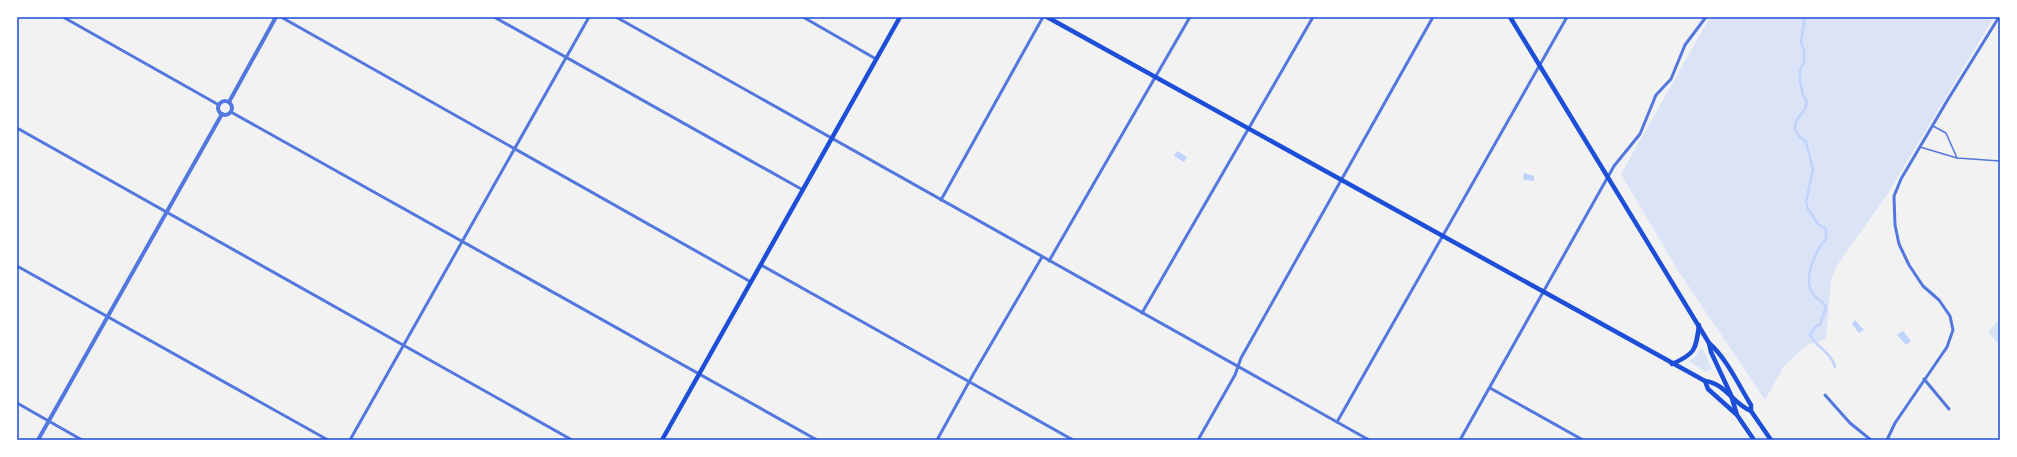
<svg xmlns="http://www.w3.org/2000/svg" width="2017" height="457" viewBox="0 0 2017 457" font-family="Rubik,sans-serif">
<rect width="100%" height="100%" fill="#f2f2f2"/>
<!-- green -->
<g fill="#dbe4f7">
<polygon points="1710,17 1994,17 1887,195 1838,264 1831,280 1826,339 1807,345 1784,366 1765,400 1677,269 1621,174"/>
<polygon points="2000,314 2000,346 2000,343 1998,344 1988,332 1998,321"/>
<polygon points="1700,349 1703,349 1712,369 1706,372 1689,361 1695,357"/>
</g>
<!-- water -->
<g fill="#bfd3fe">
<polygon points="1177,151 1187,157 1184,162 1174,156"/>
<polygon points="1524,173 1534,176 1534,181 1523,180"/>
<polygon points="1855,320 1864,330 1859,333 1852,324"/>
<polygon points="1903,331 1911,341 1906,345 1897,335"/>
</g>
<g fill="none" stroke-linecap="round" stroke-linejoin="round">
<!-- stream -->
<path stroke="#bfd3fe" stroke-width="2.5" d="M1805,17L1801,42L1804,51V62L1800,70V81L1803,95L1807,102L1805,109L1796,121L1795,129L1799,136L1806,142L1813,169L1806,202L1808,209L1818,224L1826,229V239C1816,250 1802,279 1813,294C1817,299 1823,301 1826,308L1820,324L1815,327L1810,335C1818,349 1831,352 1835,367"/>
<!-- service -->
<g stroke="#5277de" stroke-width="1.5">
<polyline points="1933,126 1946,133 1957,158"/>
<polyline points="1920,147 1957,158 2000,161"/>
</g>
<!-- minor -->
<g stroke="#5277de" stroke-width="3">
<polyline points="63,17 219,105"/>
<polyline points="281,17 751,282"/>
<polyline points="494,17 803,190"/>
<polyline points="616,17 1369,440"/>
<polyline points="803,17 876,59"/>
<polyline points="231,112 817,440"/>
<polyline points="17,128 572,440"/>
<polyline points="941,200 1043,17"/>
<polyline points="1049,261 1190,17"/>
<polyline points="761,265 1073,440"/>
<polyline points="17,266 328,440"/>
<polyline points="1142,313 1313,17"/>
<polyline points="1924,379 1949,409"/>
<polyline points="1490,388 1583,440"/>
<polyline points="1825,395 1850,423 1871,440"/>
<polyline points="17,403 82,440"/>
<polyline points="1337,422 1567,17"/>
<polyline points="350,440 589,17"/>
<polyline points="937,440 974,373 1042,257"/>
<polyline points="1198,440 1235,375 1241,358 1433,17"/>
<polyline points="1460,440 1614,166 1640,134 1656,95 1671,79 1685,45 1706,17"/>
<polyline points="1887,440 1895,423 1947,347 1953,330 1950,316 1939,300 1923,286 1909,265 1899,244 1895,225 1894,196 1901,179 1947,101 1999,17"/>
</g>
<!-- tertiary -->
<g stroke="#5277de" stroke-width="4">
<circle cx="225" cy="108" r="7"/>
<polyline points="229,102 276,17"/>
<polyline points="38,440 222,114"/>
</g>
<!-- secondary -->
<g stroke="#1d4ed8" stroke-width="4.5">
<path d="M1047,17L1705,381C1725,383 1734,405 1751,411"/>
<path d="M1510,17L1709,343C1727,359 1738,384 1751,405V411L1771,440"/>
<polyline points="1709,343 1711,352 1731,395 1737,415 1754,440"/>
<path d="M1672,364C1695,354 1696,350 1699,325"/>
<polyline points="1705,381 1708,389 1736,414"/>
<polyline points="662,440 900,17"/>
</g>
</g>
<!-- border -->
<rect width="2017" height="457" fill="none" stroke="#ffffff" stroke-width="36"/>
<rect x="18" y="18" width="1981" height="421" fill="none" stroke="#1d4ed8" stroke-width="1.5"/>
</svg>
